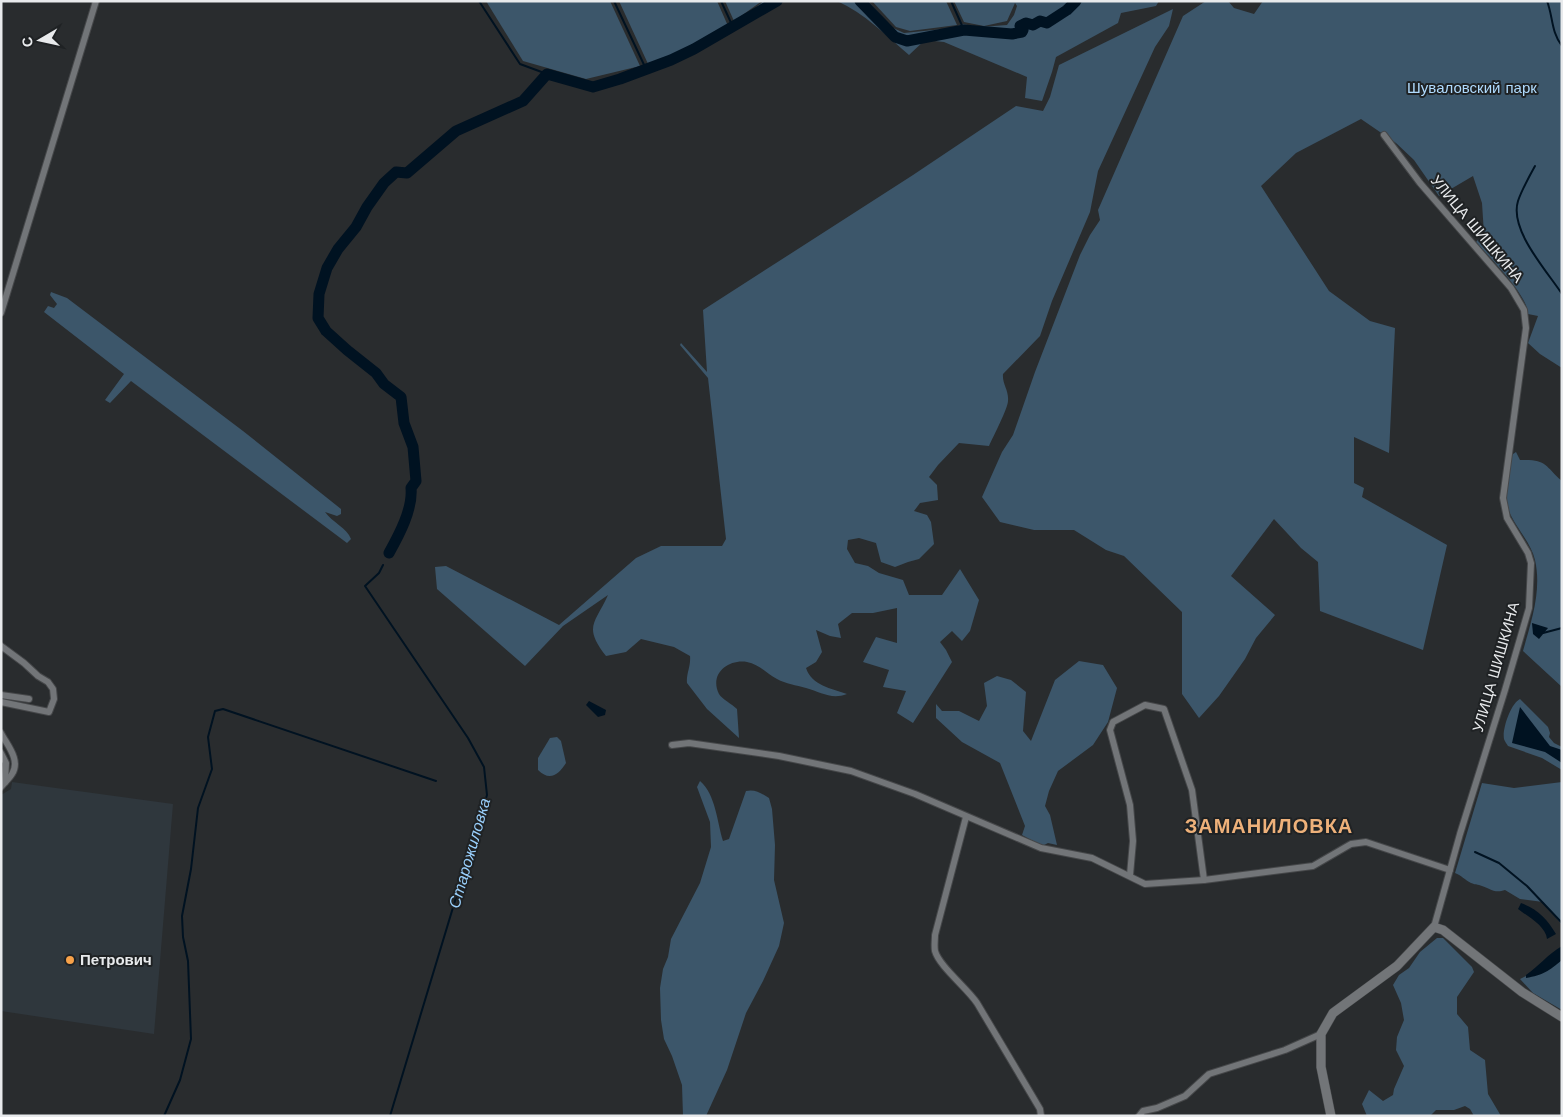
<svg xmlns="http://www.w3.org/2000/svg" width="1563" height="1117" viewBox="0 0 1563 1117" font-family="'Work Sans',sans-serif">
<rect width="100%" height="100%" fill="#292c2e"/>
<!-- built -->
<polygon fill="#2f373d" points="12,782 173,804 154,1034 1,1011 1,795 11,789"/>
<!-- green -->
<g fill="#3c566a">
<polygon points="486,1 610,1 640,66 586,79 523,61"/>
<polygon points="619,1 717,1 728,26 724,29 733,25 764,1 783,1 710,45 673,61 629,75 682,51 649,66"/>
<polygon points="725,1 762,1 734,21"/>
<path d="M837,1H868L891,27L904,33L953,28L962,24L980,27L1007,25L1014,15L1017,6L1015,3L1007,21L984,26L964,22L954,1H1159L1156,6L1121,13L1118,23L1056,57L1052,72L1042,101L1025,98L1027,77L944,42L925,40L909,55C887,36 864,13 837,1Z"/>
<polygon points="872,1 946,1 957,25 910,31 896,27"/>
<path d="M1206,1H1228L1234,8L1254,14L1263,1H1562V368L1540,354L1528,343L1538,316L1528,314C1528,295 1489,257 1476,242L1484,234L1482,203L1473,176L1439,196L1414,160L1396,143L1361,119L1296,153L1261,186L1329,291L1370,321L1395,328L1389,453L1354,437V483L1364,488L1362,497L1447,545L1423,650L1320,611L1318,562L1301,548L1274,519L1231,576L1275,615L1256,638L1245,659L1219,696L1199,718L1182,694V612L1124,556L1106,550L1074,530H1034L1000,522L982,497L1002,452L1013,435L1035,372L1080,255L1090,235L1100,220L1098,210L1183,16Z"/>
<path d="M1173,9L1169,26L1155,47L1098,171L1090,212L1052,301L1040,336L1003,374C1002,384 1009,390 1008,401C1008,408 993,437 989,446L959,443L938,465L929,477L937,485L938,500L920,503L914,511L927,515L931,522L934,544L919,559L908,562L895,567L881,562L876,543L859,538L848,540L847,549L855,563L868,566L879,573L903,580L909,595H942L960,569L979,600L970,631L962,641L952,631L940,642L946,650L952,662L913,723L897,713L906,691L883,687L889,670L863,662L876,637L897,643V608L873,613H852L838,624L841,638L830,636L816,630L822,652L816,662L806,668C812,686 831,688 847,694C831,700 821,692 806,688C796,685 786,684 777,679C767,674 759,664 747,662C728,659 709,674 719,694C722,699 732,704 737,709L739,738L707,709L687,683C686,674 691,666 690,656L674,647L641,639L626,652L606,656C583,626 595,624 608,595L563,626L525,666L437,589L435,567L446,566L559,625L636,558L661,546H722L726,539L708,378L680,345L681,343L707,372L703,310L913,175L1016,106L1043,111L1050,97L1059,65Z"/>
<path d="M51,292L67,298L243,431L341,509V514L337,516L325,512C332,522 347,528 351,539L347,543L131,381L110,403L105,400L124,374L44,312L48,306L54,308L57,304L50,295Z"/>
<path d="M1516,452L1520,460C1547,459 1544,465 1562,481V687L1523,651C1531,622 1542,591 1535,560C1530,539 1511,524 1506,502C1504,492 1509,468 1510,456Z"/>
<polygon points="1079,661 1103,665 1117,688 1108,722 1093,745 1058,771 1049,791 1045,806 1050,815 1057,845 1048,843 1042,846 1022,835 1025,826 1000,763 962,742 936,718 936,704 942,711 959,711 979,721 987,706 984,683 997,676 1011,680 1026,692 1023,731 1031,741 1055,680"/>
<path d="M1520,699L1548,727L1550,733L1549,737L1554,743L1562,747V770L1542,758L1508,746C1508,746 1504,740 1504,739C1502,729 1511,703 1520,699Z"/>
<path d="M557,737L561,741L566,763C559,774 550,782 538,770V758L550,738Z"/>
<path d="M700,781C716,795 717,822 723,841L729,839L746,791C755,789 761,793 769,798L772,809L775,845L774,880L784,923L779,946L763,981L746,1013L727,1070L706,1116H683L682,1085L672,1056L664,1039L661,1020L660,988L663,969L668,957L671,939L700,883L711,847L710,822L697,787Z"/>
<path d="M1562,782V925L1543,902L1520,899L1505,890C1494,894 1490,888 1479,885C1475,884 1476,885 1471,883C1465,880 1461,875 1455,873L1482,783L1514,788Z"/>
<polygon points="1437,938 1443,938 1472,967 1474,972 1457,997 1457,1014 1468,1027 1470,1050 1485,1060 1488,1094 1501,1116 1474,1116 1470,1109 1465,1106 1454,1110 1436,1110 1430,1116 1367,1116 1362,1104 1369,1090 1383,1101 1393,1095 1394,1089 1404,1066 1396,1050 1397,1037 1404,1020 1401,1003 1393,985 1399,975 1409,968 1420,952"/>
<polygon points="1562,955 1562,1010 1533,993 1520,979 1547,966"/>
</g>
<!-- water -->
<g fill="#001221">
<polygon points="1532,623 1548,628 1539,639 1533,634"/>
<polygon points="589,701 606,710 605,715 598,717 586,705"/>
<polygon points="1520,707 1550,746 1562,750 1562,763 1545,752 1512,743"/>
<path d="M1521,903C1538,909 1547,919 1556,934L1547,939C1546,926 1527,916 1518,909Z"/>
<path d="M1562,946V960C1549,971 1543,975 1526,978V975C1539,966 1548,954 1562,946Z"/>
</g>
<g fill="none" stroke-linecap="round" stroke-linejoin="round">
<!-- stream -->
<g stroke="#001221" stroke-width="2">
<polyline points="479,1 520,64 547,74"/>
<polyline points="614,1 646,69"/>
<polyline points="721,1 733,27"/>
<polyline points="951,1 964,30"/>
<path d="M1547,1C1553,16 1551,32 1562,46"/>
<path d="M1535,166C1530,175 1521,192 1518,201C1509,230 1547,271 1562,294"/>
<polyline points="383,565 379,573 365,586 468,738 484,767 487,795 390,1116"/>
<polyline points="1543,633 1562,628"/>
<polyline points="1475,852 1499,863 1527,886 1562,923"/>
<polyline points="164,1116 180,1080 191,1039 188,961 183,937 182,916 191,869 198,808 212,769 208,737 215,711 223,709 436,781"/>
</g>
<!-- river -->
<g stroke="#001221" stroke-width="11">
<polyline points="860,1 895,37 907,41 964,30 1012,34 1022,32 1023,30 1020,26 1026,23 1033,25 1040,21 1047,23 1067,10 1076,1"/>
<path d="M389,553C399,535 413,509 411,488L416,481L413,447L404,423L401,397L384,384L376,373L347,350L326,331L318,318L319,294L327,268L338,249L356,227L367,207L384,183L396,172L407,173L456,131L523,101L547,74L593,87L620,79L671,60L694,49L777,1"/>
</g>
<!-- street casing -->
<g stroke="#454749" stroke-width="8">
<g id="street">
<polyline points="1384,135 1420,183 1511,288 1524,310 1526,328 1503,498 1507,518 1528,553 1531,563 1529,608 1505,690 1460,834 1434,927"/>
<polyline points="1,313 96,1"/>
<polyline points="1,646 24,663 38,676 48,682 53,689 54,699 49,712 1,702"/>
<polyline points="1,695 29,699"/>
<path d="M1,733C7,745 21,760 12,774C9,779 4,783 1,787"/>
<polyline points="672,745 689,743 779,756 851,771 915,794 1041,848 1092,858 1145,884 1204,880 1313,866 1351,844 1366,842 1450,870"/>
<polyline points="1,753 6,763 5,782"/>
<path d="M966,817L935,935C935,940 934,946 935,951C939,966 967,988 977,1003L1040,1109L1041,1116"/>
<polyline points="1130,875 1133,841 1130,805 1110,730 1113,722 1145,705 1164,709 1192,790 1204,880"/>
<polyline points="1139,1116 1143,1111 1157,1108 1185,1096 1209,1074 1285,1050 1321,1034"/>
</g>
</g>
<!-- secondary casing -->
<g stroke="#454749" stroke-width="10">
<polyline id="secondary" points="1331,1116 1321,1067 1321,1034 1333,1013 1397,966 1434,927 1443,930 1522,992 1562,1017"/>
</g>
<!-- street -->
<use href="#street" stroke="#727578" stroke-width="6"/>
<!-- secondary -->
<use href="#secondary" stroke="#727578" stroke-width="9"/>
</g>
<!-- markers -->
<circle fill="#f7a149" stroke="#1f2224" stroke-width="2" cx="70" cy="960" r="5"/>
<g text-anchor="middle" stroke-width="4" stroke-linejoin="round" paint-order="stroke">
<!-- park labels -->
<g font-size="15" fill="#b0dbfe" stroke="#1f2224">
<text x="1472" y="93">Шуваловский парк</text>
</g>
<!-- street labels -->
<g font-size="15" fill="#e8eaec" stroke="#1f2224">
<text transform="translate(1477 229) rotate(50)" y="5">УЛИЦА ШИШКИНА</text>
<text transform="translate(1496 667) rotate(-74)" y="5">УЛИЦА ШИШКИНА</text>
</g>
<!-- poi labels -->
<g font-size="15" font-weight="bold" fill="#e8eaec" stroke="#1f2224" text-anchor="start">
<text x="80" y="965">Петрович</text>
</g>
<!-- water labels -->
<g font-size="16" font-style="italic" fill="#99cffb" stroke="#1f2224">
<text transform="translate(469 853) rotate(-74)" y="6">Старожиловка</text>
</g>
<!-- district labels -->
<g font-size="20" font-weight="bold" letter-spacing="1" fill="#eeb17a" stroke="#1f2224">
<text x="1269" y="833">ЗАМАНИЛОВКА</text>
</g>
</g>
<!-- border -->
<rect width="1563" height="1117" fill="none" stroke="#e8eaec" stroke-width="5"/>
<!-- north arrow -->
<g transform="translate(40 40) rotate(261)" stroke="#1f2224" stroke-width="4" paint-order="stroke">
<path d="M0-4L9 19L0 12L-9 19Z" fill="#e8eaec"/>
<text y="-8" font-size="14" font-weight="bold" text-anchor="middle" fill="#e8eaec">С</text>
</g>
</svg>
